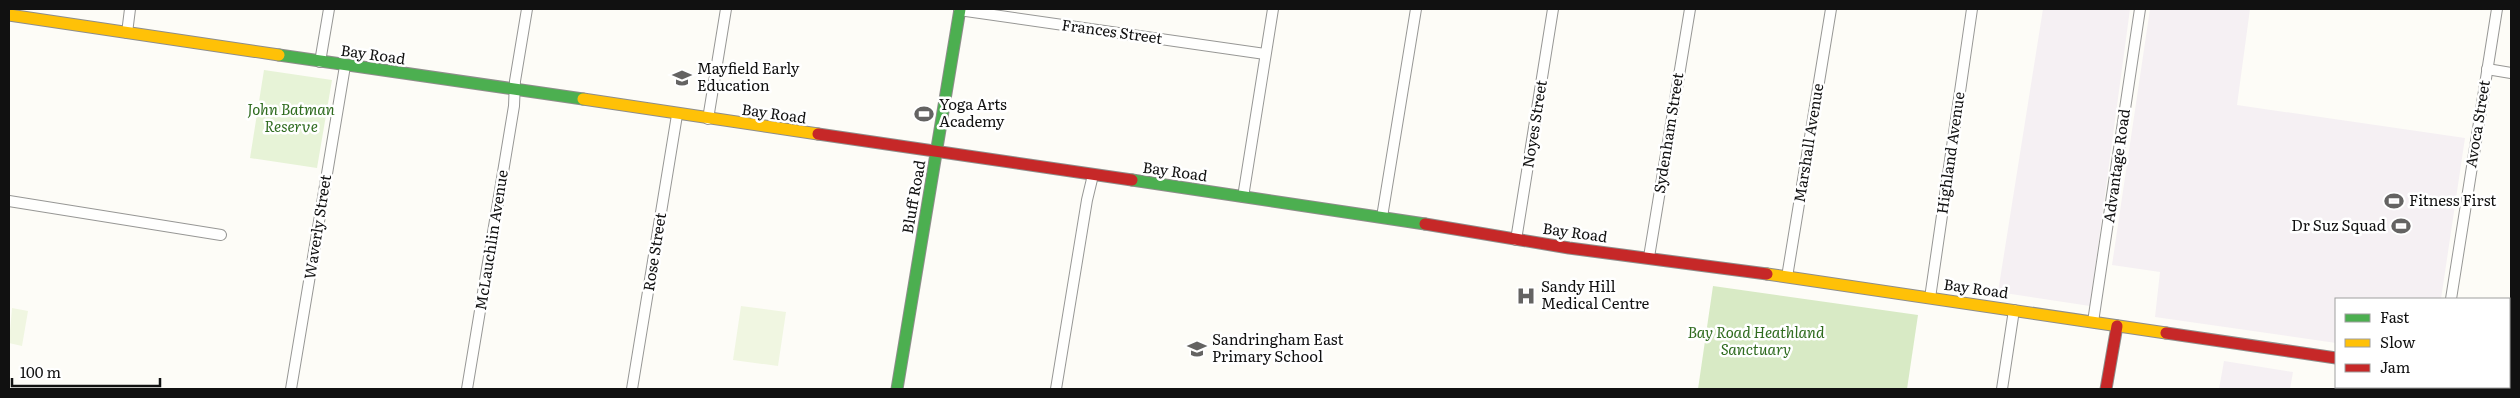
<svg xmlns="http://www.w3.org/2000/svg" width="2520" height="398" viewBox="0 0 2520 398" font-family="Literata,serif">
<rect width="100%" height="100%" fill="#fdfcf7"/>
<!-- industrial -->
<g fill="#f5f0f3">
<polygon points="2043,9 2130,9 2090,306 1998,292"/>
<polygon points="2150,9 2250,9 2237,105 2465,138 2441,299 2336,299 2336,343 2155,317 2160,272 2112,265"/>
<polygon points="2224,361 2293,372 2290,389 2219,389"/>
</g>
<!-- green -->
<polygon fill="#e7f3d7" points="264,70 332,80 317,168 250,158"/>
<!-- forest -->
<polygon fill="#d8eac5" points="1713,286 1918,315 1907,389 1698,389"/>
<!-- pitch -->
<g fill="#f0f6e1">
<polygon points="741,306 786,312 778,366 733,360"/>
<polygon points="12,308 28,311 22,346 9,343"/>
</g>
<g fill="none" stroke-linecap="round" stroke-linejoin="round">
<!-- street casing -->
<g stroke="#979795" stroke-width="12">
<g id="street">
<polyline points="959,10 1265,54"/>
<polyline points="127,33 130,9"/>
<polyline points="320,62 329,9"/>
<polyline points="2487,69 2511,73"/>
<polyline points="708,119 726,9"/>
<polyline points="1243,197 1273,9"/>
<polyline points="9,201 221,235"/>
<polyline points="1382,217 1416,9"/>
<polyline points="1516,240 1553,9"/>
<polyline points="1649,257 1690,9"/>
<polyline points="1787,277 1831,9"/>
<polyline points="1930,298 1972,9"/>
<polyline points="2451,299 2497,9"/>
<polyline points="2093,322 2140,9"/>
<polyline points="291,389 345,66"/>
<polyline points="467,389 514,106 515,81 527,9"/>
<polyline points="632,389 677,115"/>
<polyline points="1056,389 1087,200 1093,175"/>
<polyline points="2002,389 2014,310"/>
<polyline points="2374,389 2375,387"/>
</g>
</g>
<!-- fast casing -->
<g stroke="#8e8d8b" stroke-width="13">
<g id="fast">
<polyline points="279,55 583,99"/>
<polyline points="1132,180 1425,224"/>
<polyline points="897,389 960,9"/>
</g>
</g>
<!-- slow casing -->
<g stroke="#8e8d8b" stroke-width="13">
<g id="slow">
<polyline points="9,15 279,55"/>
<polyline points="583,99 818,134"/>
<polyline points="1767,274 2166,333"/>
</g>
</g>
<!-- jam casing -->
<g stroke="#8e8d8b" stroke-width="13">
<g id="jam">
<polyline points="818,134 1132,180"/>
<polyline points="1425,224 1569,248 1767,274"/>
<polyline points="2166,333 2336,358"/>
<polyline points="2509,383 2511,383"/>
<polyline points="2106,389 2117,326"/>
</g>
</g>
<!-- street -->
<use href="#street" stroke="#fffffe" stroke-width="10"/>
<!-- fast -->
<use href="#fast" stroke="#4caf50" stroke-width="11"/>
<!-- slow -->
<use href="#slow" stroke="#ffc107" stroke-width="11"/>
<!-- jam -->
<use href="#jam" stroke="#c62828" stroke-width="11"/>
</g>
<!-- icons -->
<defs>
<g id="school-bare" transform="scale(1.5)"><path d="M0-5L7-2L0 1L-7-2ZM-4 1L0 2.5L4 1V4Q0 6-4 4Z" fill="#646362" stroke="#fff" stroke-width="2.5" paint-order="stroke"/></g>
<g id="stadium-bare" transform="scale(1.5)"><path d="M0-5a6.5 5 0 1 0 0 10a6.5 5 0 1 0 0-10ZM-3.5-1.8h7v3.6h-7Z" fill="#646362" stroke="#fff" stroke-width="2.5" paint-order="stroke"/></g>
<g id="hospital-bare" transform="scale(1.5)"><path d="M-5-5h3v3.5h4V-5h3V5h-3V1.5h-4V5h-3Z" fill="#646362" stroke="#fff" stroke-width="2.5" paint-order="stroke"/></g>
</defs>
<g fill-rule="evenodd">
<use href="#school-bare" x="682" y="78"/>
<use href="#stadium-bare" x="924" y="114"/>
<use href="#stadium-bare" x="2394" y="201"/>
<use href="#stadium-bare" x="2401" y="226"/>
<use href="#hospital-bare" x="1526" y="296"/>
<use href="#school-bare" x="1197" y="349"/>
</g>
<g text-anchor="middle" stroke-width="5" stroke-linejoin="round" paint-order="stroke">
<!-- street labels -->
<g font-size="15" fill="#111" stroke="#fff">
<text transform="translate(1112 32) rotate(8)" y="5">Frances Street</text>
<text transform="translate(373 55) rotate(8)" y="5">Bay Road</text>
<text transform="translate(774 114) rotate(8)" y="5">Bay Road</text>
<text transform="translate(1535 124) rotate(-81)" y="5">Noyes Street</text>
<text transform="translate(2478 124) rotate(-81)" y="5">Avoca Street</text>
<text transform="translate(1669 133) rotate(-81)" y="5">Sydenham Street</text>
<text transform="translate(1809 143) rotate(-81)" y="5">Marshall Avenue</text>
<text transform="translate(1951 153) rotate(-82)" y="5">Highland Avenue</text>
<text transform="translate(2117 166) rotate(-82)" y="5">Advantage Road</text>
<text transform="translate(1175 172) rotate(8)" y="5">Bay Road</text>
<text transform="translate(914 197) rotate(-80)" y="5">Bluff Road</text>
<text transform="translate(318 227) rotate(-81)" y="5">Waverly Street</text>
<text transform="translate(1575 233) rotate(8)" y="5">Bay Road</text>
<text transform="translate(492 240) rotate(-81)" y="5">McLauchlin Avenue</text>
<text transform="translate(655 252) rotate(-81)" y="5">Rose Street</text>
<text transform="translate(1976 289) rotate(8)" y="5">Bay Road</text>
</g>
<!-- poi labels -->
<g font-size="15" fill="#111" stroke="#fff" text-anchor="start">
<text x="697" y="74">Mayfield Early<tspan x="697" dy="17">Education</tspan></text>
<text x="939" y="110">Yoga Arts<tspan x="939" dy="17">Academy</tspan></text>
<text x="2409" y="206">Fitness First</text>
<text x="2386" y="231" text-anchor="end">Dr Suz Squad</text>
<text x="1541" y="292">Sandy Hill<tspan x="1541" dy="17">Medical Centre</tspan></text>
<text x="1212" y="345">Sandringham East<tspan x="1212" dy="17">Primary School</tspan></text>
</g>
<!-- park labels -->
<g font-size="15" font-style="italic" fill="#2f6b1f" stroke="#fff">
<text x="291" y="115">John Batman<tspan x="291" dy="17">Reserve</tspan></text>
<text x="1756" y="338">Bay Road Heathland<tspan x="1756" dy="17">Sanctuary</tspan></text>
</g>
</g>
<!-- border -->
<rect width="2520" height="398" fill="none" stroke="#111111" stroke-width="20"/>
<!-- legend -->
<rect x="2335" y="298" width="175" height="90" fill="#ffffff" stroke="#a0a0a0"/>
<rect x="2345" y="314" width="25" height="8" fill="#4caf50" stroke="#a0a0a0"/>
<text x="2380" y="323" font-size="15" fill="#111111">Fast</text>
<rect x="2345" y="339" width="25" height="8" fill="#ffc107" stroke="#a0a0a0"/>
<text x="2380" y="348" font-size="15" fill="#111111">Slow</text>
<rect x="2345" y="364" width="25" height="8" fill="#c62828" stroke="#a0a0a0"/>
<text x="2380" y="373" font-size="15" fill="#111111">Jam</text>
<!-- scale -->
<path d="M12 378v8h148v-8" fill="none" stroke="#111111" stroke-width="2.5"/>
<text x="20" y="378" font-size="15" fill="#111111" stroke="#ffffff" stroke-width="4" paint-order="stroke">100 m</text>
</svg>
